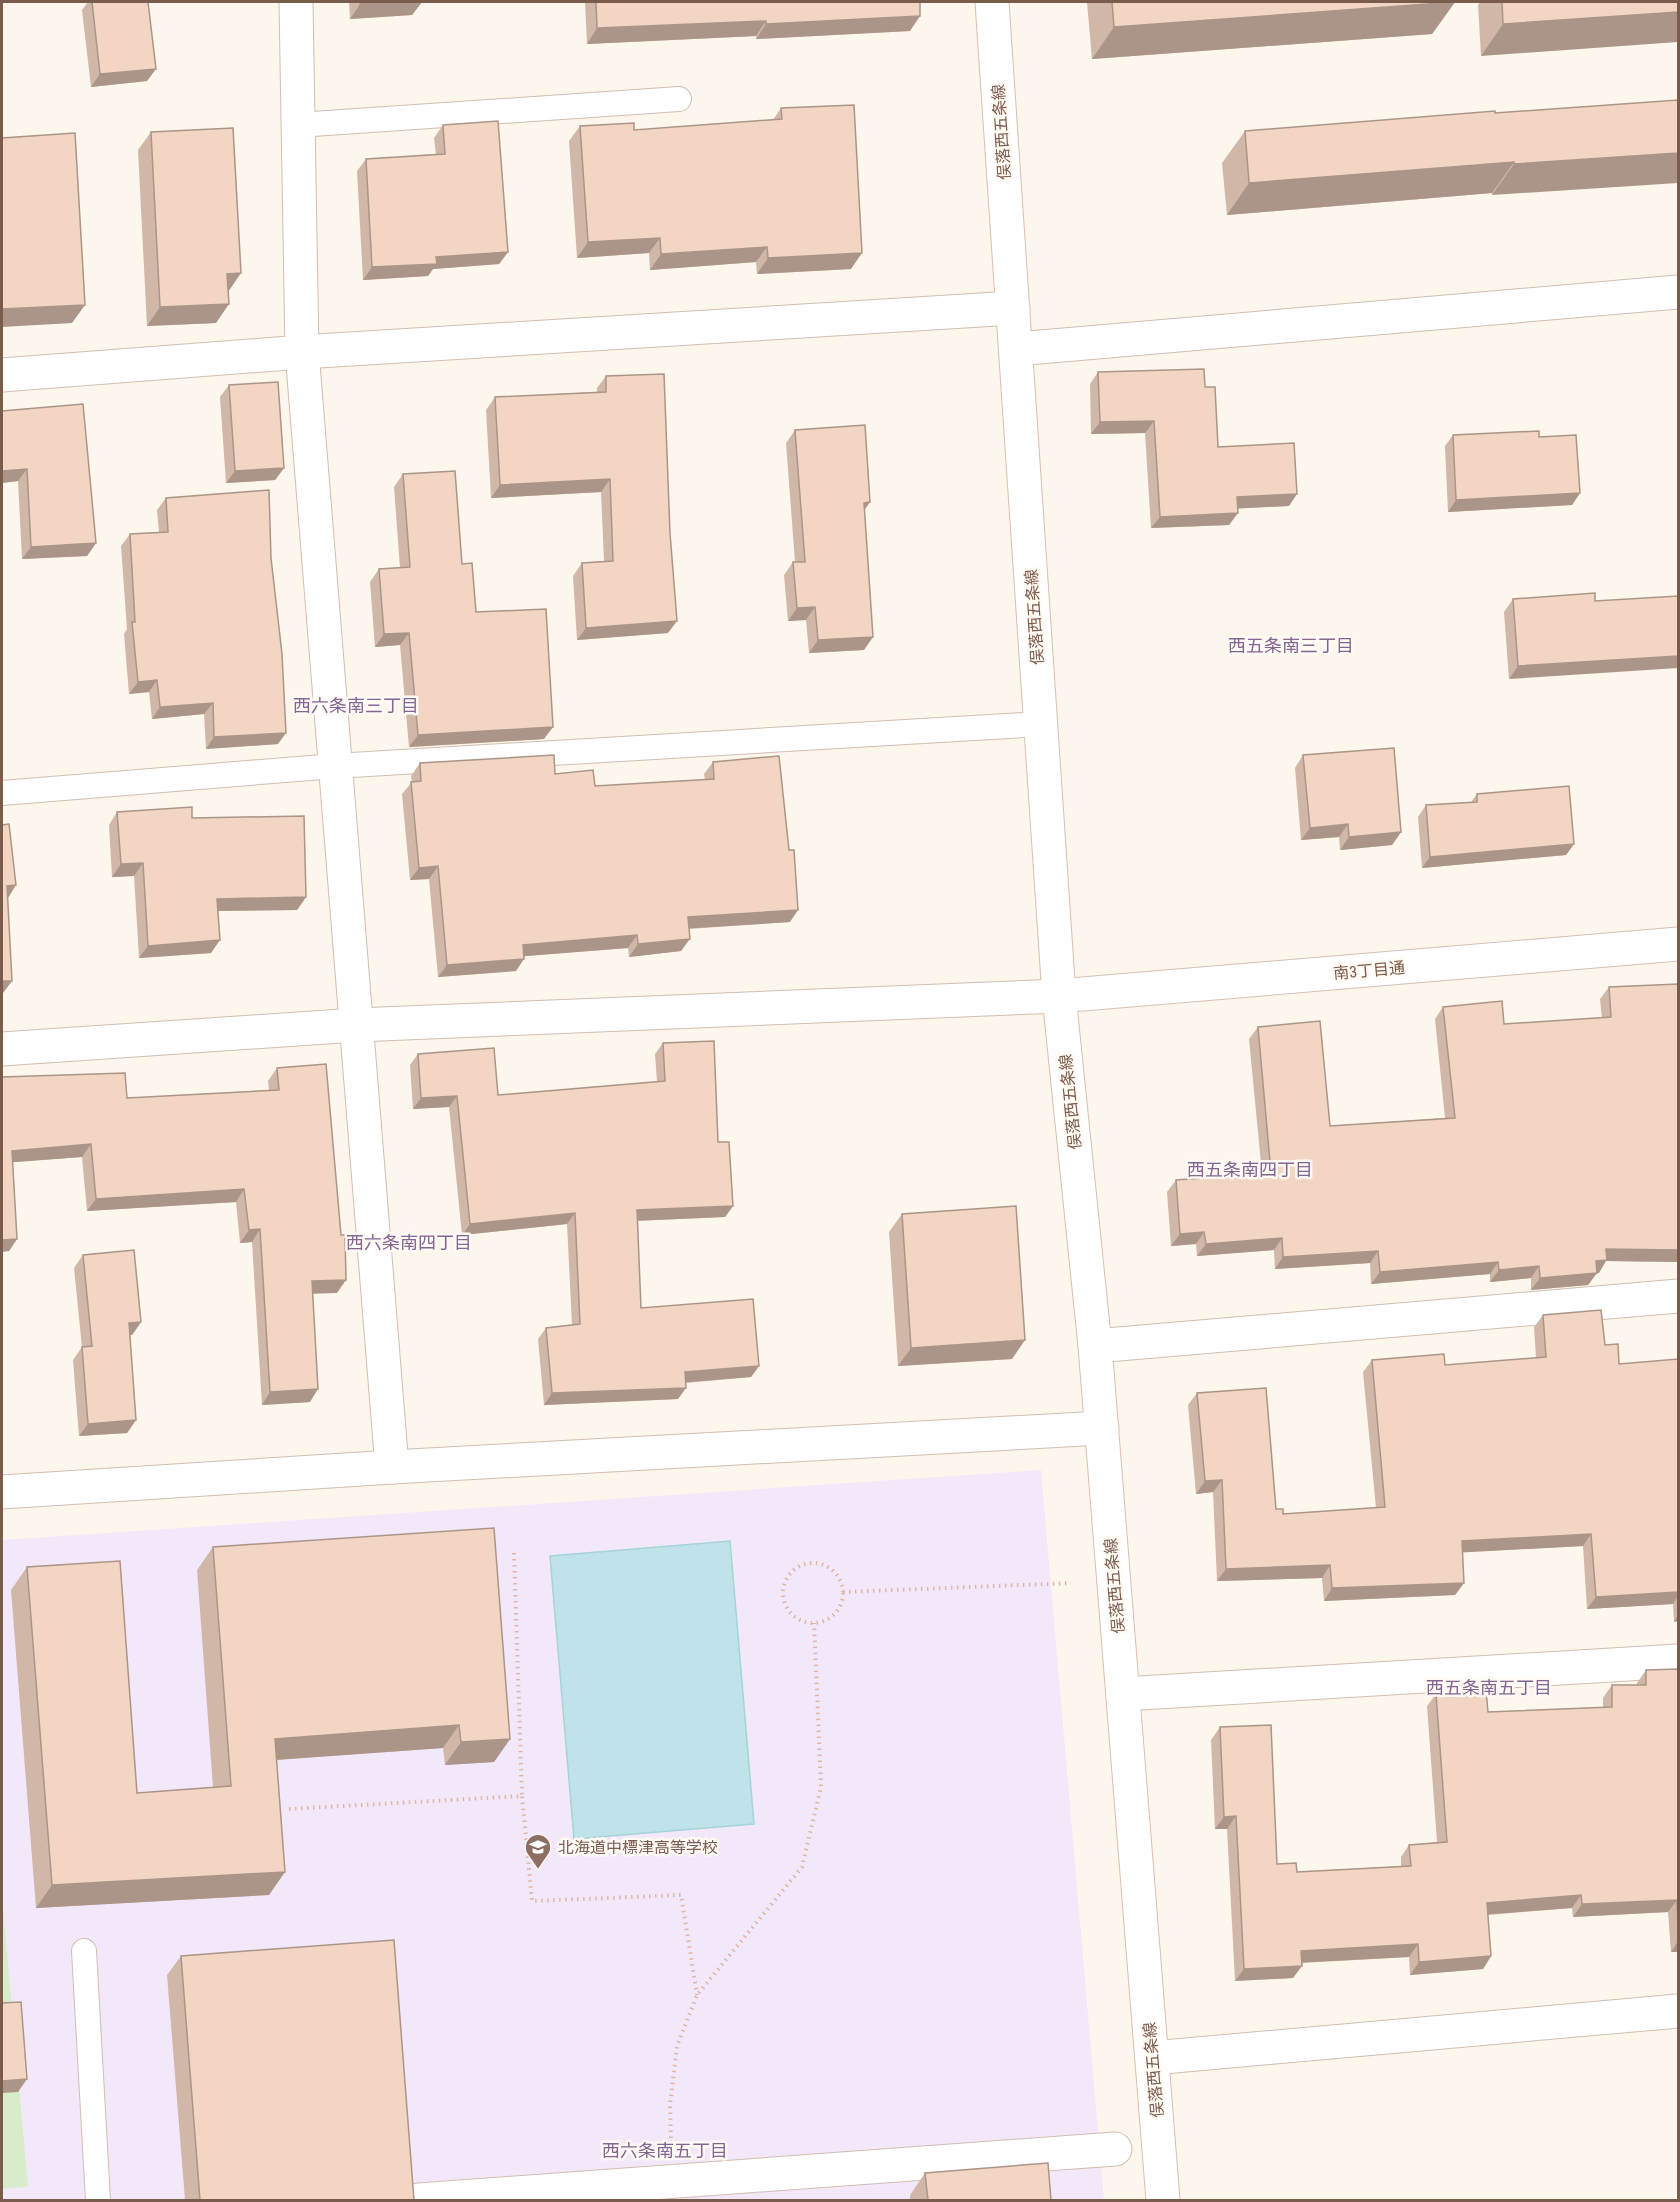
<svg xmlns="http://www.w3.org/2000/svg" width="1680" height="2202" viewBox="0 0 1680 2202" font-family="'Roboto Condensed','Noto Sans JP',sans-serif">
<rect width="100%" height="100%" fill="#fdf6ec"/>
<!-- education -->
<polygon fill="#f3e8fa" points="1041,1470 1104,2200 2,2200 2,1540"/>
<!-- green -->
<polygon fill="#d8ecc9" points="2,1897 28,2187 2,2189"/>
<!-- water -->
<polygon fill="#bfe3e8" stroke="#a5d3da" stroke-width="1.5" points="730,1541 754,1824 574,1839 550,1556"/>
<g fill="none" stroke-linecap="round" stroke-linejoin="round">
<!-- lane casing -->
<g stroke="#d1beb0" stroke-width="26">
<g id="lane">
<polyline points="298,125 679,99"/>
<polyline points="2,793 335,766 1041,724"/>
<polyline points="84,1951 98,2200"/>
</g>
</g>
<!-- street casing -->
<g stroke="#d1beb0" stroke-width="35">
<g id="street">
<polyline points="296,2 302,352 392,1467"/>
<polyline points="1016,349 1678,292"/>
<polyline points="2,375 302,352 1013,308"/>
<polyline points="2,1049 356,1025 1059,996"/>
<polyline points="1095,1346 1678,1296"/>
<polyline points="2,1492 392,1467 1102,1428"/>
<polyline points="1123,1694 1678,1661"/>
<polyline points="1152,2058 1678,2011"/>
<polyline points="419,2200 1115,2149"/>
</g>
</g>
<!-- secondary casing -->
<g stroke="#d6c0b0" stroke-width="35">
<g id="secondary">
<polyline points="992,2 1059,996 1095,1346 1163,2200"/>
<polyline points="1059,996 1678,944"/>
</g>
</g>
<!-- path -->
<g stroke="#d9b8a5" stroke-width="4" stroke-dasharray="1.5 4.5" stroke-linecap="butt">
<polyline points="514,1553 522,1796"/>
<circle cx="813" cy="1593" r="30"/>
<polyline points="843,1592 1071,1583"/>
<polyline points="289,1809 522,1796 532,1901 681,1895 697,1995"/>
<polyline points="671,2138 670,2105 677,2046 697,1995 802,1867 821,1787 814,1623"/>
</g>
<!-- lane -->
<use href="#lane" stroke="#fff" stroke-width="24"/>
<!-- street -->
<use href="#street" stroke="#fff" stroke-width="33"/>
<!-- secondary -->
<use href="#secondary" stroke="#fff" stroke-width="33"/>
</g>
<!-- wall -->
<g fill="#d1b7a8">
<polygon points="88,2 148,2 147,81 91,87 82,10"/>
<polygon points="349,2 422,2 412,15 350,19"/>
<polygon points="585,2 920,2 910,31 756,39 756,36 587,44"/>
<polygon points="1087,2 1455,2 1432,34 1092,59"/>
<polygon points="1480,2 1678,2 1481,56 1478,5"/>
<polygon points="1678,100 1492,195 1492,193 1227,215 1222,163 1245,131"/>
<polygon points="781,108 851,269 757,274 756,262 650,270 649,253 577,258 569,141 580,126 634,130 773,120"/>
<polygon points="443,125 508,252 499,264 433,269 428,276 363,280 357,171 366,159 436,154 434,138"/>
<polygon points="151,132 216,323 147,326 138,150"/>
<polygon points="1098,372 1205,387 1218,447 1289,506 1237,508 1229,525 1151,528 1145,433 1091,434 1090,384"/>
<polygon points="606,376 668,633 577,640 573,576 582,563 604,561 601,492 491,498 486,410 495,397 597,392 597,388"/>
<polygon points="229,385 284,468 275,480 226,483 220,397"/>
<polygon points="2,411 96,543 87,556 22,559 18,481 2,483"/>
<polygon points="795,430 865,510 864,650 809,653 806,620 788,621 784,575 793,562 795,562 786,443"/>
<polygon points="1453,435 1539,437 1580,493 1572,505 1448,512 1445,446"/>
<polygon points="403,474 462,564 476,612 544,739 409,747 400,645 375,647 370,582 379,569 400,568 394,487"/>
<polygon points="166,498 278,744 206,749 204,714 152,719 149,692 129,694 124,634 127,629 121,546 130,534 159,532 157,510"/>
<polygon points="1595,593 1509,679 1504,612 1513,599"/>
<polygon points="1303,755 1401,832 1392,845 1340,850 1339,837 1301,840 1295,768"/>
<polygon points="713,762 790,922 689,929 681,951 629,957 628,948 524,956 516,971 438,977 429,879 410,880 402,794 412,782 411,776 420,763 555,774 595,786 705,780 704,774"/>
<polygon points="1477,794 1574,844 1566,855 1422,868 1418,817 1426,805 1471,802"/>
<polygon points="117,812 192,818 306,897 297,910 218,911 211,953 139,958 134,876 112,877 109,825"/>
<polygon points="1678,984 1678,1262 1606,1261 1588,1285 1531,1290 1531,1278 1490,1282 1490,1274 1371,1284 1370,1263 1275,1269 1274,1250 1197,1256 1196,1244 1171,1246 1167,1192 1176,1180 1262,1174 1249,1039 1258,1027 1330,1126 1445,1118 1435,1019 1443,1007 1504,1024 1602,1018 1600,999 1609,987"/>
<polygon points="663,1043 718,1142 733,1206 725,1217 637,1221 641,1308 759,1366 751,1377 686,1383 678,1399 544,1405 538,1339 546,1328 572,1325 567,1224 462,1235 449,1107 413,1109 410,1065 418,1054 498,1095 657,1082 655,1054"/>
<polygon points="277,1068 337,1293 313,1293 310,1402 262,1405 252,1242 240,1243 236,1202 87,1211 82,1157 13,1162 17,1239 9,1251 2,1077 127,1098 269,1090 268,1081"/>
<polygon points="902,1214 1012,1359 898,1366 889,1232"/>
<polygon points="83,1255 141,1322 132,1335 130,1335 136,1420 127,1433 79,1436 73,1360 82,1347 74,1268"/>
<polygon points="1543,1315 1605,1345 1619,1364 1678,1359 1678,1621 1674,1622 1673,1604 1587,1609 1583,1546 1462,1552 1464,1583 1455,1595 1324,1601 1322,1578 1217,1581 1213,1492 1196,1494 1188,1405 1197,1393 1276,1509 1283,1514 1376,1508 1363,1372 1372,1360 1445,1365 1536,1358 1534,1327"/>
<polygon points="213,1547 510,1739 494,1762 445,1765 443,1748 277,1760 269,1895 36,1908 11,1590 27,1567 137,1793 213,1787 197,1570"/>
<polygon points="1678,1669 1678,1952 1671,1952 1668,1912 1573,1917 1572,1908 1488,1915 1491,1956 1483,1969 1410,1975 1409,1957 1302,1963 1293,1978 1235,1981 1227,1829 1215,1829 1211,1740 1220,1727 1277,1864 1297,1872 1401,1866 1401,1857 1409,1845 1437,1842 1427,1706 1436,1694 1488,1712 1603,1707 1603,1698 1612,1685 1637,1685 1637,1683 1646,1670"/>
<polygon points="181,1956 414,2200 185,2200 167,1975"/>
<polygon points="925,2173 1051,2200 910,2200 910,2195"/>
</g>
<!-- shaded-wall -->
<g fill="#aa9588">
<polygon points="399,2 422,2 412,15 350,19 360,4"/>
<polygon points="1455,2 1432,34 1092,59 1114,27"/>
<polygon points="1678,12 1678,42 1481,56 1503,24"/>
<polygon points="920,16 910,31 756,39 766,24"/>
<polygon points="766,21 756,36 587,44 597,28"/>
<polygon points="156,69 147,81 91,87 100,74"/>
<polygon points="1678,153 1678,183 1492,195 1514,164"/>
<polygon points="1514,162 1492,193 1227,215 1249,183"/>
<polygon points="660,238 649,253 577,258 588,242"/>
<polygon points="767,247 756,262 650,270 661,254"/>
<polygon points="508,252 499,264 433,269 428,276 363,280 372,267 436,257"/>
<polygon points="862,253 851,269 757,274 768,258"/>
<polygon points="241,273 228,292 227,274"/>
<polygon points="229,304 216,323 147,326 160,307"/>
<polygon points="85,305 72,323 2,327 2,309"/>
<polygon points="1154,421 1145,433 1091,434 1100,422"/>
<polygon points="284,468 275,480 226,483 235,471"/>
<polygon points="27,469 18,481 2,483 2,471"/>
<polygon points="610,479 601,492 491,498 500,485"/>
<polygon points="1580,493 1572,505 1448,512 1456,500"/>
<polygon points="1297,494 1289,506 1229,509 1237,497"/>
<polygon points="870,502 861,515 864,503"/>
<polygon points="1238,513 1229,525 1151,528 1160,517"/>
<polygon points="96,543 87,556 22,559 31,547"/>
<polygon points="815,607 806,620 788,621 797,608"/>
<polygon points="677,621 668,633 577,640 586,628"/>
<polygon points="409,633 400,645 375,647 384,634"/>
<polygon points="873,637 864,650 809,653 818,640"/>
<polygon points="1678,656 1678,668 1509,679 1518,666"/>
<polygon points="157,680 149,692 129,694 138,682"/>
<polygon points="213,703 204,714 152,719 160,707"/>
<polygon points="553,727 544,739 409,747 418,735"/>
<polygon points="286,733 278,744 206,749 214,737"/>
<polygon points="1348,824 1339,837 1301,840 1310,828"/>
<polygon points="1401,832 1392,845 1340,850 1349,837"/>
<polygon points="1574,844 1566,855 1422,868 1430,857"/>
<polygon points="143,863 134,876 112,877 121,864"/>
<polygon points="438,866 429,879 410,880 419,868"/>
<polygon points="16,885 8,898 7,886"/>
<polygon points="306,897 297,910 208,911 217,899"/>
<polygon points="798,910 790,922 679,929 688,917"/>
<polygon points="637,935 628,948 514,957 523,945"/>
<polygon points="690,939 681,951 629,957 638,944"/>
<polygon points="220,940 211,953 139,958 148,946"/>
<polygon points="524,959 516,971 438,977 447,965"/>
<polygon points="2,981 12,981 3,993 2,993"/>
<polygon points="457,1096 449,1107 413,1109 421,1098"/>
<polygon points="91,1144 82,1157 3,1163 12,1151"/>
<polygon points="244,1189 236,1202 87,1211 96,1199"/>
<polygon points="733,1206 725,1217 629,1221 637,1210"/>
<polygon points="575,1213 567,1224 462,1235 470,1224"/>
<polygon points="260,1229 252,1242 240,1243 249,1230"/>
<polygon points="1204,1232 1196,1244 1171,1246 1180,1234"/>
<polygon points="1282,1238 1274,1250 1197,1256 1206,1244"/>
<polygon points="17,1239 9,1251 2,1252 2,1240"/>
<polygon points="1606,1249 1678,1250 1678,1262 1606,1261 1599,1273 1594,1273 1597,1273 1588,1285 1531,1290 1540,1278"/>
<polygon points="1378,1251 1370,1263 1275,1269 1283,1257"/>
<polygon points="1498,1262 1490,1274 1371,1284 1380,1272"/>
<polygon points="1539,1266 1531,1278 1490,1282 1499,1270"/>
<polygon points="346,1280 337,1293 304,1294 312,1281"/>
<polygon points="141,1322 132,1335 120,1336 129,1323"/>
<polygon points="1025,1340 1012,1359 898,1366 911,1348"/>
<polygon points="759,1366 751,1377 677,1383 685,1372"/>
<polygon points="686,1388 678,1399 544,1405 552,1393"/>
<polygon points="318,1389 310,1402 262,1405 270,1392"/>
<polygon points="136,1420 127,1433 79,1436 88,1424"/>
<polygon points="1222,1480 1213,1492 1196,1494 1205,1481"/>
<polygon points="1591,1534 1583,1546 1453,1553 1462,1541"/>
<polygon points="1330,1565 1322,1578 1217,1581 1226,1569"/>
<polygon points="1464,1583 1455,1595 1324,1601 1332,1588"/>
<polygon points="1678,1592 1678,1596 1673,1604 1587,1609 1596,1597"/>
<polygon points="1678,1615 1678,1621 1674,1622"/>
<polygon points="459,1725 443,1748 259,1761 275,1739"/>
<polygon points="510,1739 494,1762 445,1765 461,1742"/>
<polygon points="1236,1816 1227,1829 1215,1829 1224,1817"/>
<polygon points="285,1872 269,1895 36,1908 52,1885"/>
<polygon points="1581,1895 1572,1908 1478,1915 1487,1903"/>
<polygon points="1677,1900 1668,1912 1573,1917 1582,1904"/>
<polygon points="1678,1941 1678,1952 1671,1952"/>
<polygon points="1418,1944 1409,1957 1292,1963 1301,1951"/>
<polygon points="1491,1956 1483,1969 1410,1975 1419,1962"/>
<polygon points="1302,1966 1293,1978 1235,1981 1244,1969"/>
<polygon points="27,2079 18,2092 2,2093 2,2081"/>
</g>
<!-- building -->
<g fill="#f3d5c3" stroke="#aa9588" stroke-width="1.5">
<polygon points="92,2 148,2 156,69 100,74"/>
<polygon points="360,2 399,2 360,4"/>
<polygon points="596,2 920,2 920,16 766,24 766,21 597,28"/>
<polygon points="1112,2 1455,2 1114,27"/>
<polygon points="1502,2 1678,2 1678,12 1503,24"/>
<polygon points="1678,100 1678,153 1514,164 1514,162 1249,183 1245,131 1495,111 1495,113"/>
<polygon points="854,105 862,253 768,258 767,247 661,254 660,238 588,242 580,126 634,123 634,130 782,119 781,108"/>
<polygon points="498,121 508,252 436,257 437,264 372,267 366,159 445,154 443,125"/>
<polygon points="233,128 241,273 227,274 229,304 160,307 151,132"/>
<polygon points="75,133 85,305 2,309 2,138"/>
<polygon points="1204,369 1205,387 1215,387 1218,447 1294,443 1297,494 1237,497 1238,513 1160,517 1154,421 1100,422 1098,372"/>
<polygon points="664,374 670,533 677,621 586,628 582,563 613,561 610,479 500,485 495,397 606,392 606,376"/>
<polygon points="278,382 284,468 235,471 229,385"/>
<polygon points="83,404 96,543 31,547 27,469 2,471 2,411"/>
<polygon points="865,425 870,502 864,503 873,637 818,640 815,607 797,608 793,562 805,562 795,430"/>
<polygon points="1539,431 1539,437 1576,435 1580,493 1456,500 1453,435"/>
<polygon points="455,471 462,564 472,563 476,612 546,609 553,727 418,735 409,633 384,634 379,569 410,567 403,474"/>
<polygon points="269,490 271,558 282,654 286,733 214,737 213,703 160,707 157,680 138,682 132,622 135,622 130,534 168,532 166,498"/>
<polygon points="1595,593 1595,601 1678,596 1678,656 1518,666 1513,599"/>
<polygon points="1394,748 1401,832 1349,837 1348,824 1310,828 1303,755"/>
<polygon points="554,755 555,774 593,770 595,786 714,779 713,762 779,756 789,850 794,850 798,910 688,917 690,939 638,944 637,935 523,945 524,959 447,965 438,866 419,868 411,782 421,781 420,763"/>
<polygon points="1569,786 1574,844 1430,857 1426,805 1477,802 1477,794"/>
<polygon points="192,807 192,818 304,816 306,897 217,899 220,940 148,946 143,863 121,864 117,812"/>
<polygon points="9,824 16,885 7,886 12,981 2,981 2,825"/>
<polygon points="1678,984 1678,1250 1606,1249 1607,1260 1596,1261 1597,1273 1540,1278 1539,1266 1499,1270 1498,1262 1380,1272 1378,1251 1283,1257 1282,1238 1206,1244 1204,1232 1180,1234 1176,1180 1271,1173 1258,1027 1320,1021 1330,1126 1455,1118 1443,1007 1502,1001 1504,1024 1611,1017 1609,987"/>
<polygon points="714,1041 718,1142 729,1142 733,1206 637,1210 641,1308 753,1299 759,1366 685,1372 686,1388 552,1393 546,1328 580,1324 575,1213 470,1224 457,1096 421,1098 418,1054 494,1048 498,1095 665,1081 663,1043"/>
<polygon points="326,1064 341,1235 345,1235 346,1280 312,1281 318,1389 270,1392 260,1229 249,1230 244,1189 96,1199 91,1144 12,1151 17,1239 2,1240 2,1077 125,1073 127,1098 279,1090 277,1068"/>
<polygon points="1016,1206 1025,1340 911,1348 902,1214"/>
<polygon points="134,1250 141,1322 129,1323 136,1420 88,1424 82,1347 92,1346 83,1255"/>
<polygon points="1601,1310 1605,1345 1618,1344 1619,1364 1678,1359 1678,1592 1596,1597 1591,1534 1462,1541 1464,1583 1332,1588 1330,1565 1226,1569 1222,1480 1205,1481 1197,1393 1266,1388 1276,1509 1283,1509 1283,1514 1385,1507 1372,1360 1444,1354 1445,1365 1546,1357 1543,1315"/>
<polygon points="494,1528 510,1739 461,1742 459,1725 275,1739 285,1872 52,1885 27,1567 120,1561 137,1793 231,1786 213,1547"/>
<polygon points="1678,1669 1678,1924 1677,1900 1582,1904 1581,1895 1487,1903 1491,1956 1419,1962 1418,1944 1301,1951 1302,1966 1244,1969 1236,1816 1224,1817 1220,1727 1271,1725 1277,1864 1296,1863 1297,1872 1411,1866 1409,1845 1447,1842 1436,1694 1486,1690 1488,1712 1612,1707 1612,1685 1646,1685 1646,1670"/>
<polygon points="394,1940 414,2200 200,2200 181,1956"/>
<polygon points="21,2002 27,2079 2,2081 2,2003"/>
<polygon points="1048,2163 1051,2200 928,2200 925,2173"/>
</g>
<!-- icons -->
<defs>
<g id="school-pin" transform="scale(1.35)"><path d="M0 17L-7.5 6A9.5 9.5 0 1 1 7.5 6Z" fill="#8d6e63" stroke="#fffaf3"/><path d="M0-5L7-2L0 1L-7-2ZM-4 1L0 2.5L4 1V4Q0 6-4 4Z" fill="#fff"/></g>
</defs>
<g fill-rule="evenodd">
<use href="#school-pin" x="538" y="1847"/>
</g>
<g text-anchor="middle" stroke-width="5" stroke-linejoin="round" paint-order="stroke">
<!-- street labels -->
<g font-size="16" fill="#7a5c4d" stroke="#fffaf3">
<text transform="translate(1001 132) rotate(-94)" y="6">俣落西五条線</text>
<text transform="translate(1034 617) rotate(-94)" y="6">俣落西五条線</text>
<text transform="translate(1369 970) rotate(-5)" y="6">南3丁目通</text>
<text transform="translate(1070 1102) rotate(-96)" y="6">俣落西五条線</text>
<text transform="translate(1114 1586) rotate(-95)" y="6">俣落西五条線</text>
<text transform="translate(1153 2070) rotate(-95)" y="6">俣落西五条線</text>
</g>
<!-- education labels -->
<g font-size="16" fill="#785e54" stroke="#fffaf3" text-anchor="start">
<text x="558" y="1853">北海道中標津高等学校</text>
</g>
<!-- neighbourhood labels -->
<g font-size="18" fill="#846695" stroke="#fffaf3">
<text x="1291" y="652">西五条南三丁目</text>
<text x="356" y="712">西六条南三丁目</text>
<text x="1250" y="1176">西五条南四丁目</text>
<text x="409" y="1249">西六条南四丁目</text>
<text x="1489" y="1694">西五条南五丁目</text>
<text x="665" y="2157">西六条南五丁目</text>
</g>
</g>
<!-- border -->
<rect width="1680" height="2202" fill="none" stroke="#7a5c4d" stroke-width="6"/>
</svg>
